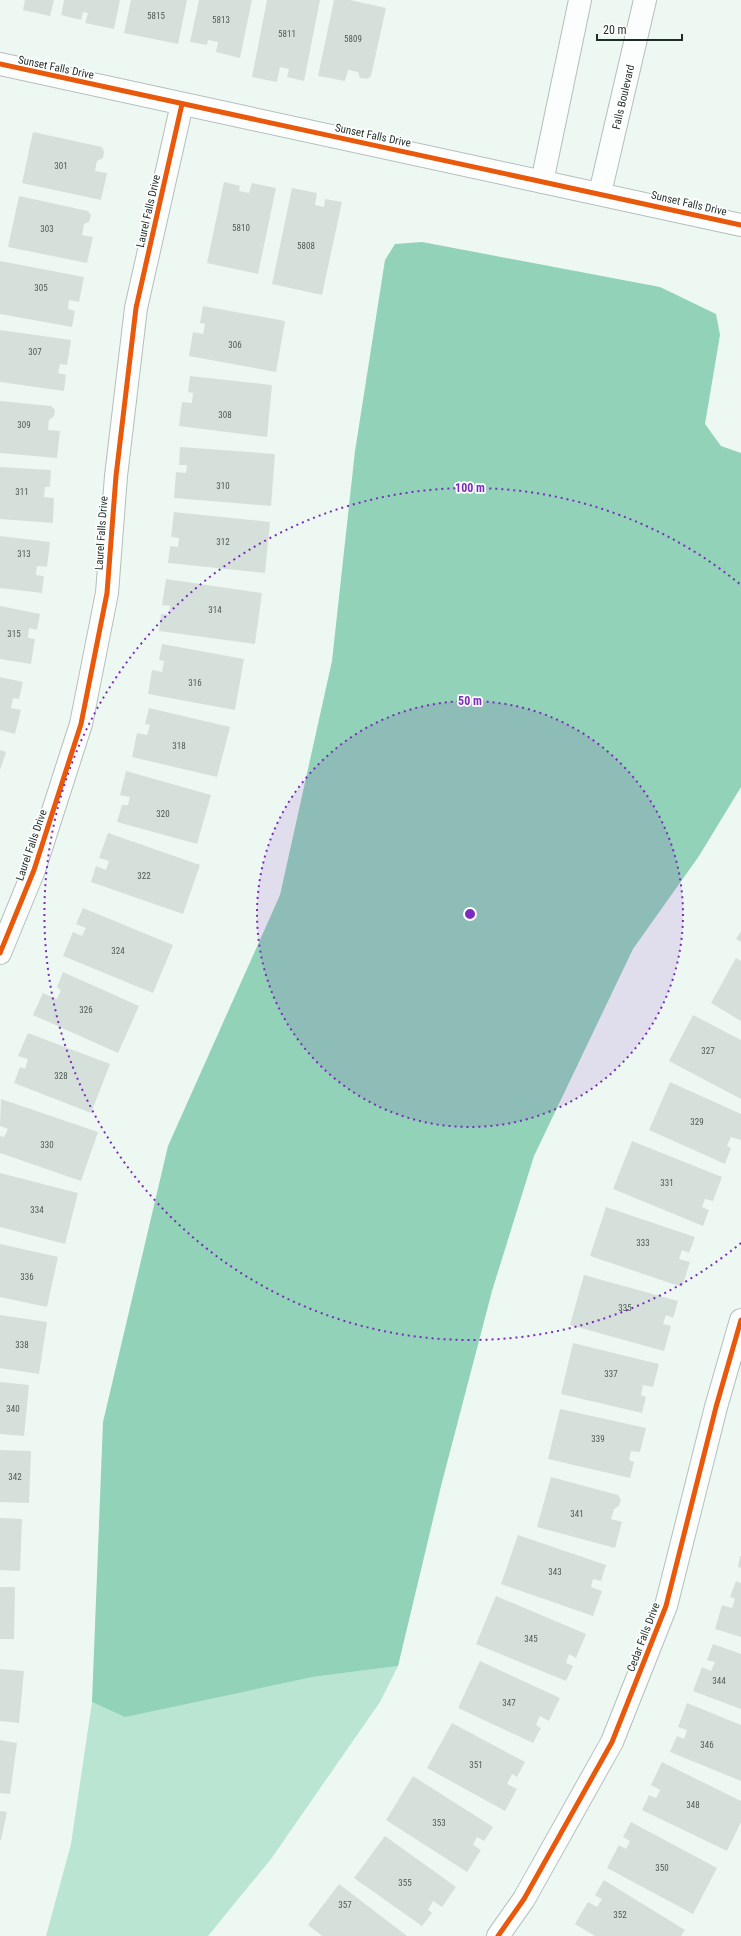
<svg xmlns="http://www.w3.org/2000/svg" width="741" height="1936" viewBox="0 0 741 1936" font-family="'Roboto Condensed',sans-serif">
<rect width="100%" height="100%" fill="#eef8f3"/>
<!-- green -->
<polygon fill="#bbe5d3" points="398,1666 380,1702 271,1859 208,1936 46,1936 71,1844 92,1702 125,1716 313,1677"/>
<!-- water -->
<polygon fill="#91d2b8" points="422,242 660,287 716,314 720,335 705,424 721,446 741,453 741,787 699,856 633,949 534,1156 492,1291 441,1486 398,1666 313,1677 125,1717 92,1702 103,1422 168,1146 280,895 332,661 355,451 385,260 395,244"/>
<!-- building -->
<g fill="#d5e0db">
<polygon points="25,0 54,0 50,16 23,10"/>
<polygon points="64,0 120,0 114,29 85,23 88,13 83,12 81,20 61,15"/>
<polygon points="131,0 187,0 178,44 124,33"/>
<polygon points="199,0 252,0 240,58 216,52 218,42 208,40 207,45 190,42"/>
<polygon points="267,0 320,0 304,81 287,77 289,69 280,67 277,82 252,77"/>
<polygon points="334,0 350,0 386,8 371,76 367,79 360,78 358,72 348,70 345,81 318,76"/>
<polygon points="33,132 102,147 104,152 103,158 97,161 95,171 107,173 101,200 22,183"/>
<polygon points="224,182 240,186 239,191 249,193 252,183 276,188 258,274 207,263"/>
<polygon points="292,188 317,193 315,205 324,207 325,199 342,202 322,295 272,284"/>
<polygon points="19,196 88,211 91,215 89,222 84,224 82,235 93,237 87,263 8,247"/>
<polygon points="0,261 84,277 79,302 69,300 68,309 75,311 72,327 0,314"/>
<polygon points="203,306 285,321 276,372 189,356 193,332 203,334 205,324 200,323"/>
<polygon points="0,330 71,340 67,365 60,364 58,373 66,375 64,391 0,382"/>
<polygon points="190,376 272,385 267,437 179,426 182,402 192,403 193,393 188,392"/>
<polygon points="0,401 51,406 55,410 54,416 49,420 48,430 60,431 57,458 0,453"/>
<polygon points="180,447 275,454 271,506 174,498 176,472 186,473 187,465 179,465"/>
<polygon points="0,467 51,470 50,487 45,487 44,497 54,498 53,523 0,519"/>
<polygon points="174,512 270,522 265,573 168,563 170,546 178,547 179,538 171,537"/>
<polygon points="0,536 50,542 47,567 37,566 36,575 44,576 42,593 0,588"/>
<polygon points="166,579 262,593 255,644 159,631 161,614 169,615 170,606 162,605"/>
<polygon points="0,606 40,614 37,630 29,628 28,638 35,639 31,664 0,659"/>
<polygon points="162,644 244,659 235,710 148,694 152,670 162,672 164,661 159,660"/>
<polygon points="0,677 23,682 19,699 13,698 11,708 21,710 15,734 0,730"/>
<polygon points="149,708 230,727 217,777 132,757 137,733 147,735 150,725 145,724"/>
<polygon points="0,750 6,752 0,770"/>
<polygon points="126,771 211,795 197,844 117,822 122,805 128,805 130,797 120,795"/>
<polygon points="108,833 200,865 183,914 91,882 96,866 106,870 109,861 99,858"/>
<polygon points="83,908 173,945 153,993 63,956 73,932 82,936 86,928 76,924"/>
<polygon points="741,931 741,942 736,939"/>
<polygon points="736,958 741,961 741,1021 711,1003"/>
<polygon points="63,972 139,1006 118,1053 33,1015 43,993 57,999 61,990 57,987"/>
<polygon points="693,1015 741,1040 741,1099 669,1061"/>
<polygon points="28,1033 110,1064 91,1113 14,1083 20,1067 25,1069 28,1059 18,1056"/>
<polygon points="670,1082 741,1114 741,1140 731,1137 727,1146 731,1148 725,1164 649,1130"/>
<polygon points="1,1099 98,1132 81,1181 0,1153 0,1136 4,1137 8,1129 0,1126"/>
<polygon points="632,1141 722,1177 713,1201 705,1199 702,1207 709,1210 703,1226 613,1189"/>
<polygon points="0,1173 78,1193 65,1244 0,1227"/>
<polygon points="606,1207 695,1237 689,1253 682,1250 679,1259 690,1262 682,1287 590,1256"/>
<polygon points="0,1244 58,1257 47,1307 0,1297"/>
<polygon points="584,1275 678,1301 673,1318 666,1315 663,1324 671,1326 664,1351 570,1325"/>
<polygon points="0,1315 47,1322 39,1374 0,1368"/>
<polygon points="573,1343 659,1364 653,1387 643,1385 641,1395 646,1397 642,1413 561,1394"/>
<polygon points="0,1382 29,1385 24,1436 0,1434"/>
<polygon points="560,1409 646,1428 640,1452 631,1451 629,1460 634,1462 630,1478 548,1459"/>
<polygon points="0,1450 31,1451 29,1503 0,1502"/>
<polygon points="551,1477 618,1495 621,1500 619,1506 614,1509 611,1519 622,1522 615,1548 537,1527"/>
<polygon points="0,1518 22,1519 20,1571 0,1570"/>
<polygon points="518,1535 606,1565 601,1581 593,1579 591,1587 602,1591 593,1616 501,1584"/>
<polygon points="740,1556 741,1556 741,1568 738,1567"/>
<polygon points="736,1581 741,1583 741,1637 715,1629 722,1605 732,1608 735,1599 730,1597"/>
<polygon points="0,1587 15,1587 14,1639 0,1639"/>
<polygon points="496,1596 586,1634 576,1658 569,1654 566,1663 573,1666 566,1681 476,1644"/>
<polygon points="713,1644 741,1654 741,1709 693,1691 702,1667 711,1671 715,1662 707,1660"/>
<polygon points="480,1661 560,1698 549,1721 540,1716 536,1725 541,1728 533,1743 458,1708"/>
<polygon points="0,1669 24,1671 19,1723 0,1721"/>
<polygon points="687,1703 741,1725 741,1781 670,1752 677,1736 684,1739 687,1730 678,1727"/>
<polygon points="452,1723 525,1762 517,1777 512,1774 507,1784 517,1789 505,1811 427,1768"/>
<polygon points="0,1740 17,1743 10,1794 0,1793"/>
<polygon points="662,1762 741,1801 741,1822 727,1851 642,1810 649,1795 656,1798 660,1790 651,1785"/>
<polygon points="413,1776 493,1827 484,1841 477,1837 473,1845 481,1850 467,1872 386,1820"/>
<polygon points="0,1811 7,1812 1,1840 0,1840"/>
<polygon points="631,1822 717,1868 693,1914 607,1868 619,1845 626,1849 630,1841 623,1837"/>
<polygon points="385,1836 456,1887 442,1907 433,1901 428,1910 432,1913 422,1926 354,1878"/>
<polygon points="604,1880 685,1930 681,1936 595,1936 575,1924 588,1902 597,1907 602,1899 595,1895"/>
<polygon points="339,1884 407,1936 322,1936 308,1925"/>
</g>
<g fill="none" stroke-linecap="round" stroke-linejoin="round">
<!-- minor casing -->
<g stroke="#b4bfba" stroke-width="24">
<g id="minor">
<polyline points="0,64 741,225"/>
<polyline points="542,182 580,0"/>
<polyline points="600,193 645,0"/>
<polyline points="0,953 34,870 81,724 107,593 116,476 136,308 182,104"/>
<polyline points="498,1936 524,1899 612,1742 666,1606 716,1407 741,1320"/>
</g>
</g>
<!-- minor -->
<use href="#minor" stroke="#fcfefd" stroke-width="22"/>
<!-- cycleway casing -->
<g stroke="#fff" stroke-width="8">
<g id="cycleway">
<polyline points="0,64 741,225"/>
<polyline points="0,953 34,870 81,724 107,593 116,476 136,308 182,104"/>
<polyline points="498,1936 524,1899 612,1742 666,1606 716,1407 741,1320"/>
</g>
</g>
<!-- cycleway -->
<use href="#cycleway" stroke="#e8590c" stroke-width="5"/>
</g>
<!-- distance rings -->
<circle cx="470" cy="914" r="213" fill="#7b2cbf" fill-opacity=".12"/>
<g fill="none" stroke="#7b2cbf" stroke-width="2" stroke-dasharray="2 4">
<circle cx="470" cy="914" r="213"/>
<path d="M741 1243A426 426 0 1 1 741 585"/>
</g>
<g text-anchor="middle" stroke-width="3.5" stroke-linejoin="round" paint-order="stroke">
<!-- number labels -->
<g font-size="9" fill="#4e5b55">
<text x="156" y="19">5815</text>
<text x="221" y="23">5813</text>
<text x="287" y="37">5811</text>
<text x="353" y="42">5809</text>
<text x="61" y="169">301</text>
<text x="241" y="231">5810</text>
<text x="47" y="232">303</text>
<text x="306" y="249">5808</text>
<text x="41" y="291">305</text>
<text x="235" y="348">306</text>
<text x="35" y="355">307</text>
<text x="225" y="418">308</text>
<text x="24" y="428">309</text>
<text x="223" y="489">310</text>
<text x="22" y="495">311</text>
<text x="223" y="545">312</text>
<text x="24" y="557">313</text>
<text x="215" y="613">314</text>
<text x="14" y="637">315</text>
<text x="195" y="686">316</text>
<text x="179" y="749">318</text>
<text x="163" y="817">320</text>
<text x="144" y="879">322</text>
<text x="118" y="954">324</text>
<text x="86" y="1013">326</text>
<text x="708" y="1054">327</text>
<text x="61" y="1079">328</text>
<text x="697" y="1125">329</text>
<text x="47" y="1148">330</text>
<text x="667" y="1186">331</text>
<text x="37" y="1213">334</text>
<text x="643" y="1246">333</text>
<text x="27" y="1280">336</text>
<text x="625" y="1311">335</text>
<text x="22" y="1348">338</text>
<text x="611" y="1377">337</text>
<text x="13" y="1412">340</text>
<text x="598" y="1442">339</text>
<text x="15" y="1480">342</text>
<text x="577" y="1517">341</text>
<text x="555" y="1575">343</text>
<text x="531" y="1642">345</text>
<text x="719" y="1684">344</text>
<text x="509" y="1706">347</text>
<text x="707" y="1748">346</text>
<text x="476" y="1768">351</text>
<text x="693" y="1808">348</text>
<text x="439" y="1826">353</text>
<text x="662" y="1871">350</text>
<text x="405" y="1886">355</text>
<text x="345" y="1908">357</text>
<text x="620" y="1918">352</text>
</g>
<!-- street labels -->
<g font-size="11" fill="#1f2d27" stroke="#fff">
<text transform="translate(56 67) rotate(12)" y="4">Sunset Falls Drive</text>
<text transform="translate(623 97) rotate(-77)" y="4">Falls Boulevard</text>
<text transform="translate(373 135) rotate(12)" y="4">Sunset Falls Drive</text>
<text transform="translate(689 203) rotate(13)" y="4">Sunset Falls Drive</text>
<text transform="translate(148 211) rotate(-77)" y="4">Laurel Falls Drive</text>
<text transform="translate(101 533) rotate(-86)" y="4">Laurel Falls Drive</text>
<text transform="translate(31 845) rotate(-71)" y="4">Laurel Falls Drive</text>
<text transform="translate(643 1637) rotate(-69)" y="4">Cedar Falls Drive</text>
</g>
</g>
<circle cx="470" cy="914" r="6" fill="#7b2cbf" stroke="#fff" stroke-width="2"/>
<g font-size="12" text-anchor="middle" font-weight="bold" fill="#7b2cbf" stroke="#fff" stroke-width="3.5" stroke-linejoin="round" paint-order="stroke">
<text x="470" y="492">100 m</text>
<text x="470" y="705">50 m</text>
</g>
<!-- scale -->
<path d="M597 34v6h85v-6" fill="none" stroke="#1f2d27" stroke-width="2"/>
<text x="603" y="34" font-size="12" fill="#1f2d27" stroke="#ffffff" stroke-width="3" paint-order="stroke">20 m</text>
</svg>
